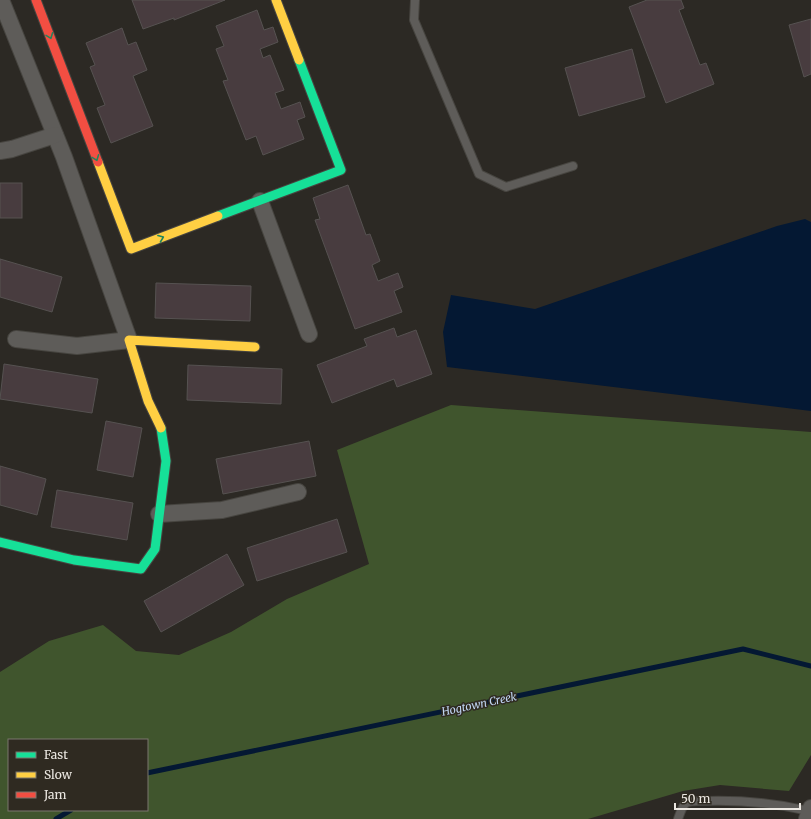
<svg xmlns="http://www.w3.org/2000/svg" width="811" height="819" viewBox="0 0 811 819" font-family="Merriweather,serif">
<rect width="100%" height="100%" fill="#2c2924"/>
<!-- green -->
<path fill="#40552d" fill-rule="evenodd" d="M451,405L811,432V755L789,791L720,785L683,791L588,819H0V672L49,641L103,625L136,651L179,655L231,632L287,599L369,564L337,450ZM9,740H147V810H9Z"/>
<!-- water -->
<polygon fill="#041833" points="805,219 811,222 811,411 447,367 443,332 451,295 535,309 777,226"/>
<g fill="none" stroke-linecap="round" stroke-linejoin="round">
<!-- stream -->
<g stroke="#041833" stroke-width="5">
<polyline points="147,773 743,649 811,666"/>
<polyline points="56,819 71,810"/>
</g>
</g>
<!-- building -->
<g fill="#483c3f" stroke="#565251">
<polygon points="132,0 225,0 174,20 174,18 143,29"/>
<polygon points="647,0 681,0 684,8 679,10 700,65 706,63 714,84 666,103 629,7"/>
<polygon points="257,10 264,30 273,27 278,42 260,49 263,58 270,55 284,90 275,93 281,109 300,102 305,117 297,120 304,139 263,155 256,136 246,140 223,81 228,80 216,49 224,46 216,26"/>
<polygon points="811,19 811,74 804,77 789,25"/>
<polygon points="122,28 128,45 136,42 147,70 133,76 153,126 111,143 97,108 105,105 90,67 95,65 86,43"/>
<polygon points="632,49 645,97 579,116 565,68"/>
<rect x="0" y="183" width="22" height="35"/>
<polygon points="348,185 366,235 370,234 380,261 372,265 378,281 398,273 403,287 394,291 402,312 355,329 315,220 320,219 313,198"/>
<polygon points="0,259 62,277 52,312 0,297"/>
<polygon points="156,283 251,286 250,321 155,318"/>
<polygon points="394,328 397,337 416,330 432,374 397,387 394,379 332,403 317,365 367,346 364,339"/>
<polygon points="4,364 98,379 92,413 0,399"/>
<polygon points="188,365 282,369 281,404 187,400"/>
<polygon points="106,421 142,428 133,477 97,470"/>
<polygon points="309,441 316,476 223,494 216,459"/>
<polygon points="0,466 46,479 37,515 0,505"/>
<polygon points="57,490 133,503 127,540 51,527"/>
<polygon points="337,519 347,552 257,581 247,548"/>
<polygon points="227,554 244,585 161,632 144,601"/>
</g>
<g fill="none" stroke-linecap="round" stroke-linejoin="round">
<!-- lane casing -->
<g stroke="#474540" stroke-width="10">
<g id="lane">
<polyline points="415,0 414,20 479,174 506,187 573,166"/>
<path d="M678,819C680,814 682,806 686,803C691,800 699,801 705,801C740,800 775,803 809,811"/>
</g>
</g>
<!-- street casing -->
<g stroke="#474540" stroke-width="18">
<g id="street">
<polyline points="1,0 64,157 129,340 77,346 16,339"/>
<polyline points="0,151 12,149 55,135"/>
<polyline points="260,201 309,334"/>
<polyline points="159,514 222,510 298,492"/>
<polyline points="807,819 811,808"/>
</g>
</g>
<!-- fast casing -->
<g stroke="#474540" stroke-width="11">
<g id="fast">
<polyline points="218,216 341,170 299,60"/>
<polyline points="0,542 74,560 141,569 155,549 166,461 161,428"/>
</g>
</g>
<!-- slow casing -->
<g stroke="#474540" stroke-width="11">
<g id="slow">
<polyline points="276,0 299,60"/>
<polyline points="98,162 131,249 218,216"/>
<polyline points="161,428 148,401 129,340 255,347"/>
</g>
</g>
<!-- jam casing -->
<g stroke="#474540" stroke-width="11">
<polyline id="jam" points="36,0 98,162"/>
</g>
<!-- lane -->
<use href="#lane" stroke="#5e5c59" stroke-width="8"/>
<!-- street -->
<use href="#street" stroke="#5e5c59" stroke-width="16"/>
<!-- fast -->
<use href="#fast" stroke="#16e098" stroke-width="9"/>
<!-- slow -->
<use href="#slow" stroke="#ffcf43" stroke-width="9"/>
<!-- jam -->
<use href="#jam" stroke="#f24e42" stroke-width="9"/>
</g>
<!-- one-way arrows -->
<defs><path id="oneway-chevron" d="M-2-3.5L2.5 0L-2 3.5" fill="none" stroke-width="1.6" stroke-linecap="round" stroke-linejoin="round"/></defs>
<g stroke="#22855c">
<use href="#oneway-chevron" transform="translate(50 36) rotate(69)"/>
<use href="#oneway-chevron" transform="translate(96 158) rotate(69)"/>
<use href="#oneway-chevron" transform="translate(161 238) rotate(-21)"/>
</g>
<g text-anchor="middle" stroke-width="3" stroke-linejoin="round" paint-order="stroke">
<!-- water labels -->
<g font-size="11" font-style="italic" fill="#c1d7f4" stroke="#2f2a21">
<text transform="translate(479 704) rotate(-12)" y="4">Hogtown Creek</text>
</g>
</g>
<!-- legend -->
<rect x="8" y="739" width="140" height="72" fill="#2f2a21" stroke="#7a766e"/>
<rect x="16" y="752" width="20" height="6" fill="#16e098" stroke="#7a766e"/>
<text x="44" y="759" font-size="12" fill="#ebe7e1">Fast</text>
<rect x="16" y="772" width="20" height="6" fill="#ffcf43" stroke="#7a766e"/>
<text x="44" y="779" font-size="12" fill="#ebe7e1">Slow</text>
<rect x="16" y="792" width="20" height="6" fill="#f24e42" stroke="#7a766e"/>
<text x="44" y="799" font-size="12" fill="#ebe7e1">Jam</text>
<!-- scale -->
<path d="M675 803v6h125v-6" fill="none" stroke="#ebe7e1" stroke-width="2"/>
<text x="681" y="803" font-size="12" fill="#ebe7e1" stroke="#2f2a21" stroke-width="3" paint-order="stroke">50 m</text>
</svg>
